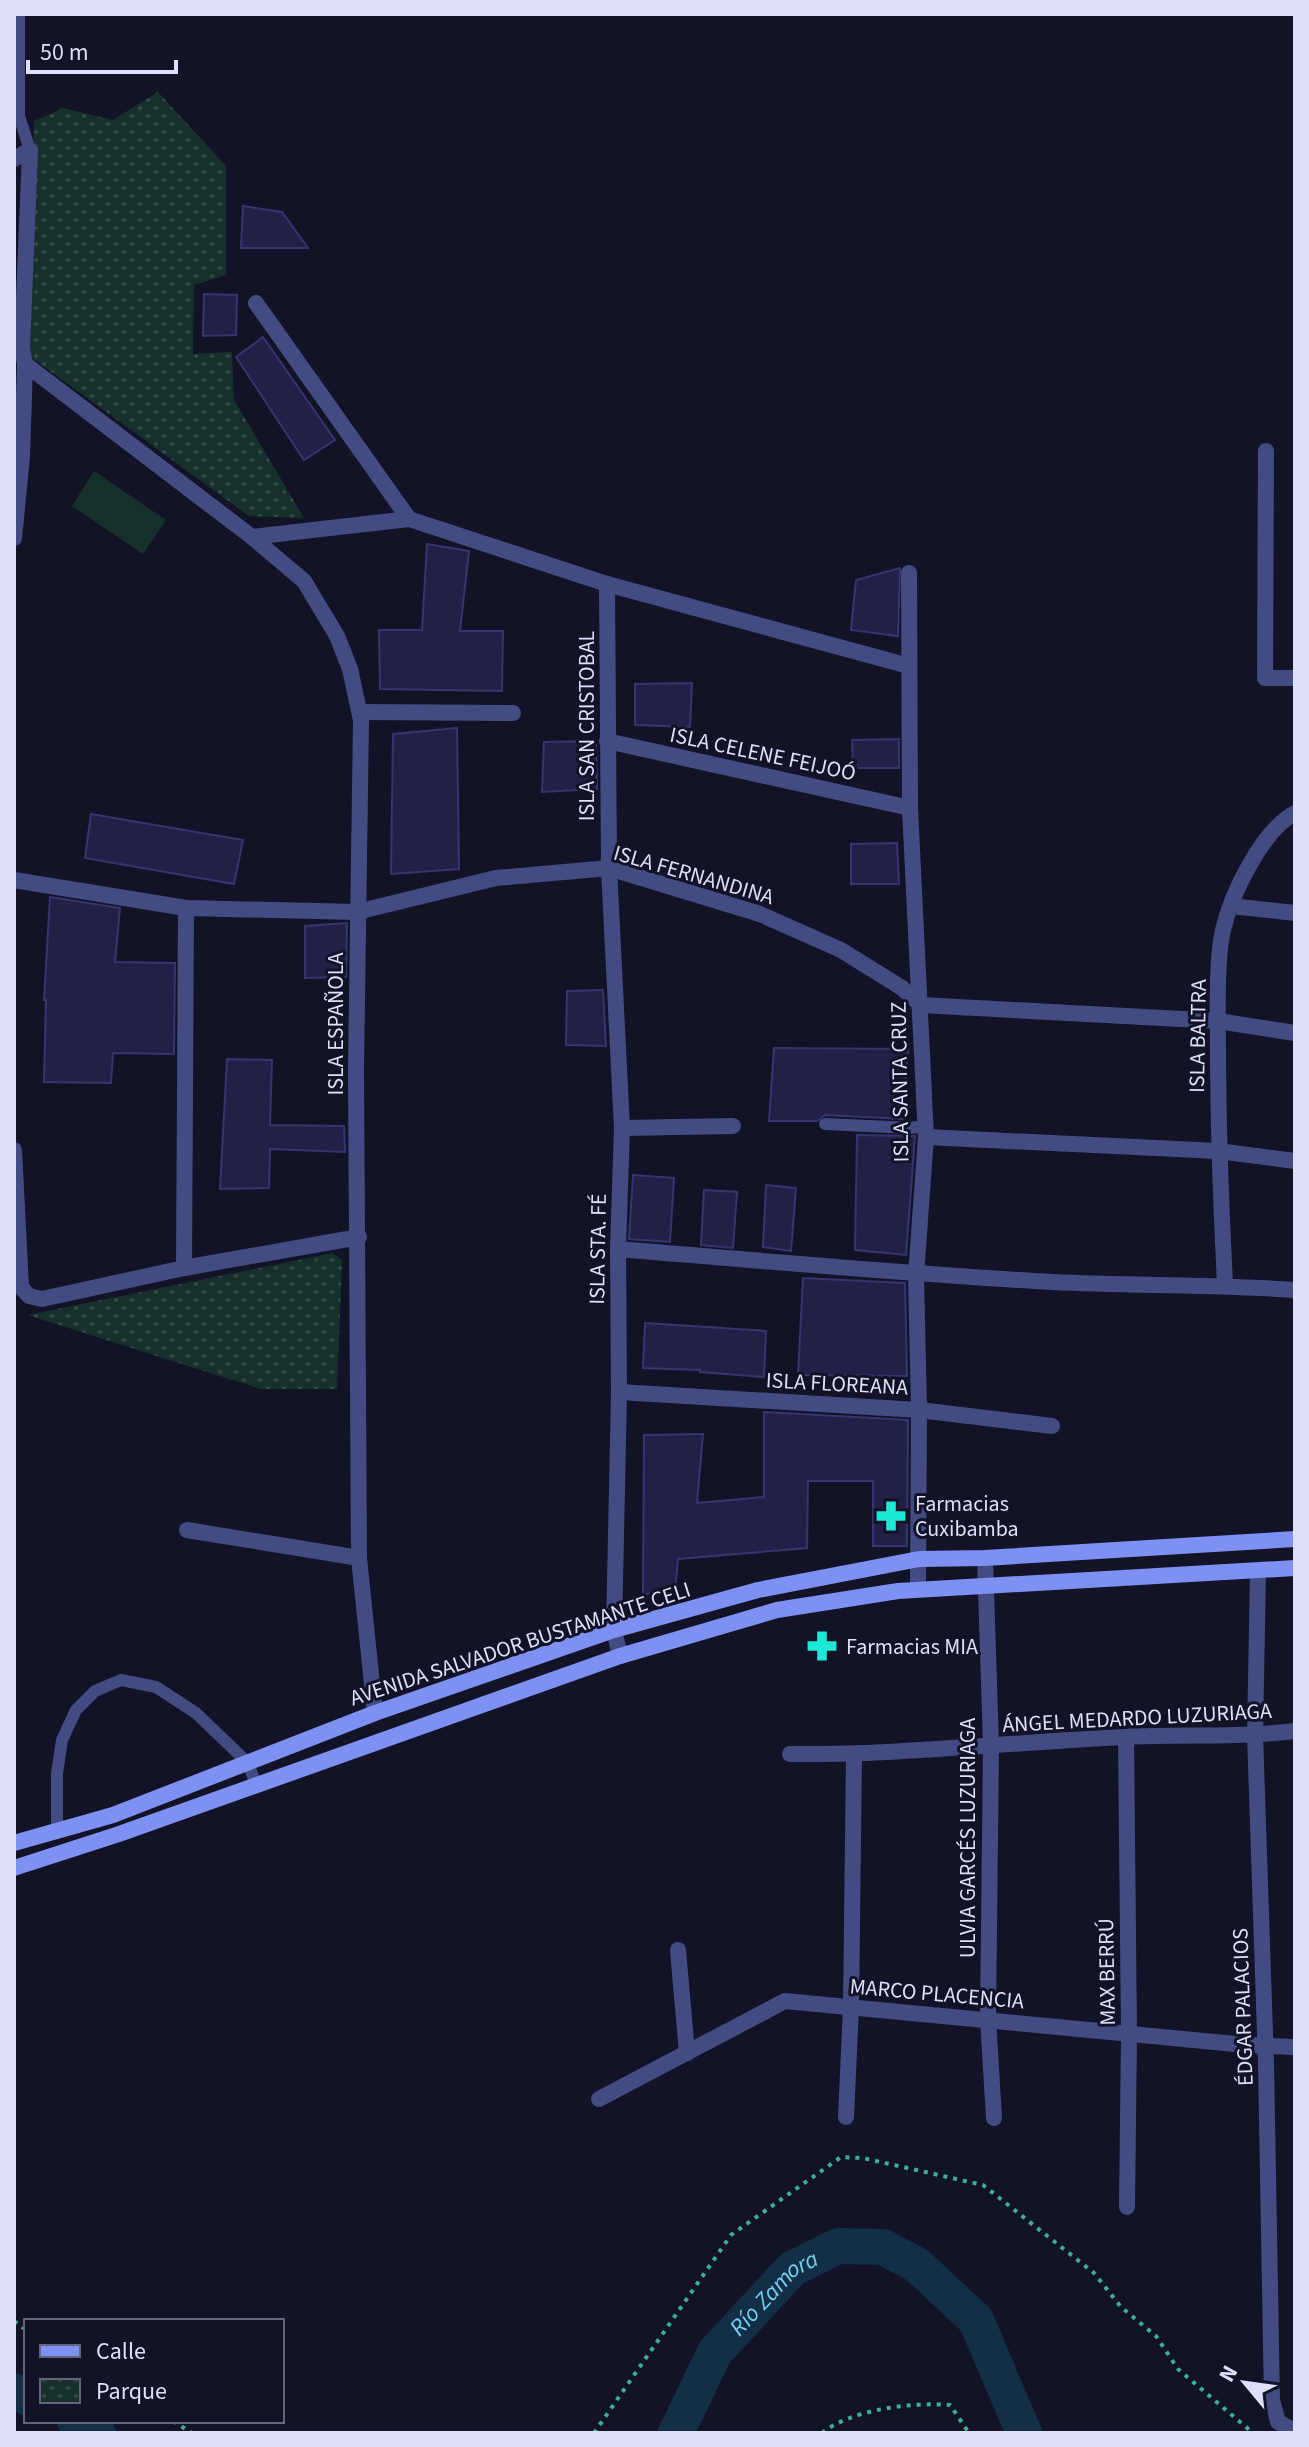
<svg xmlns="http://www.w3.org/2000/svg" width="1309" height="2447" viewBox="0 0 1309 2447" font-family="'Source Sans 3',sans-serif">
<defs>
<pattern id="park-dots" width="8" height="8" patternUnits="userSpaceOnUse" patternTransform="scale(2)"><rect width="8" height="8" fill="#16312b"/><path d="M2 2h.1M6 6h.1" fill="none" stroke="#374e4b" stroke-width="1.8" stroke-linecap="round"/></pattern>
</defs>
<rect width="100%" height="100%" fill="#131328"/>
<!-- park -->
<g fill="url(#park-dots)">
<polygon points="158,92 226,166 226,275 194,285 193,354 232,352 234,400 304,518 249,516 28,355 34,121 63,108 113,120"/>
<polygon points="332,1253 342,1260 337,1389 261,1389 28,1315"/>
</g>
<!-- garden -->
<polygon fill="#16312b" points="94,471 166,520 143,554 72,506"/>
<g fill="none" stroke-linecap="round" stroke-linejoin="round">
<!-- river -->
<g stroke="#122f46" stroke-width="36">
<polyline points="14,2391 26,2397"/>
<polyline points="75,2421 98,2433"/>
<path id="s1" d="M676,2433L715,2352L792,2269L838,2246L883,2247L917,2265L976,2320L1024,2433"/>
</g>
</g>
<!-- building -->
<g fill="#212147" stroke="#363570" stroke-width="2">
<polygon points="243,206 282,212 308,248 241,248"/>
<polygon points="204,294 237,295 236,335 203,336"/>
<polygon points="263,337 335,440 304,460 236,357"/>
<polygon points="427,544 469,551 460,631 503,631 502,691 380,689 379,630 422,630"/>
<polygon points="900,568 898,636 851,630 856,580"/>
<polygon points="692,683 690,727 635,725 635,684"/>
<polygon points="457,728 459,869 391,874 393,734"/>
<polygon points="899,739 899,768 853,768 852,740"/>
<polygon points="596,741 597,789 542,792 544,742"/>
<polygon points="91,814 243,840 234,884 85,858"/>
<polygon points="897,843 899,884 851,884 851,844"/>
<polygon points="50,897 120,908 115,962 175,963 174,1054 113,1053 111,1083 44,1082 46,1000 44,1000"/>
<polygon points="347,923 346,977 305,978 305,926"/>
<polygon points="603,990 606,1046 566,1045 567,991"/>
<polygon points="774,1048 908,1049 903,1119 825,1115 817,1121 769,1121"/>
<polygon points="227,1059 272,1060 270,1125 344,1126 345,1152 270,1149 269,1188 220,1189"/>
<polygon points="857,1135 915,1136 906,1255 855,1250"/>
<polygon points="633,1175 674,1178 670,1242 629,1239"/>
<polygon points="766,1185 796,1188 791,1251 763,1247"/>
<polygon points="704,1190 737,1192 733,1248 701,1245"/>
<polygon points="803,1278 905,1283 907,1376 798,1375"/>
<polygon points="645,1323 766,1331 764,1377 700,1372 700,1370 643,1368"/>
<polygon points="764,1412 908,1420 907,1546 873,1546 873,1481 808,1481 807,1548 678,1559 675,1593 643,1594 644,1435 703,1434 697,1503 764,1497"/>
</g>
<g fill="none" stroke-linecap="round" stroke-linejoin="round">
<!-- path -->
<g stroke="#3daf93" stroke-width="4" stroke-dasharray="4 6" stroke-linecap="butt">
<polyline points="14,2321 26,2330"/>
<polyline points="173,2421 192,2433"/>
<polyline points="594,2433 731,2235 841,2157 863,2158 983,2185 1094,2273 1121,2307 1156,2336 1178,2369 1253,2433"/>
<path d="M822,2433C852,2409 913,2402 950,2405L969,2433"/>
</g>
<!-- lane -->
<g stroke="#434c82" stroke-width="12">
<polyline points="19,14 19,116 30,150"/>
<polyline points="825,1124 910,1128 924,1126"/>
<polyline points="57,1831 57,1774 62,1740 76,1710 95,1691 121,1680 156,1687 196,1713 248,1763 256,1785"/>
</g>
<!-- street -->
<g stroke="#434c82" stroke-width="16">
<polyline points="14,159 30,150 22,349 25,364 22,457 14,538"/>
<polyline points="256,303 409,519"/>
<polyline points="25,364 252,537 304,581 337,636 350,669 361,720 356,1070 359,1558 375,1713"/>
<polyline points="1266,451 1265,678 1295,678"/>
<polyline points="252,537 409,519 607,584 909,666"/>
<polyline points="909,573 910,808 926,1137 916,1275 919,1410 918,1589"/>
<polyline points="607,584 609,868 622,1128 618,1249 619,1392 614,1630 620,1656"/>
<polyline points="360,712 513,713"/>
<polyline points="607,741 910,808"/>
<polyline points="14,880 186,908 357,912 496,878 609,868 760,914 841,950 902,988 921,1005 1218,1021 1295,1033"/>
<polyline points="1231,906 1295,913"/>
<polyline points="622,1128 733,1126"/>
<polyline points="926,1137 1218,1151 1295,1161"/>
<polyline points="14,1150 21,1287 29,1296 42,1299 184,1268 359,1237"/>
<path d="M618,1249C763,1261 908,1274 1053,1282C1134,1286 1214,1284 1295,1290"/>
<polyline points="184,1268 186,908"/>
<path d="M1225,1284C1221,1205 1218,1126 1218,1046C1218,1014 1216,960 1223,930C1231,895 1262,830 1295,813"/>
<polyline points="619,1392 919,1410 1052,1426"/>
<polyline points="187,1530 359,1558"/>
<polyline points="985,1558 991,1746 988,2019 994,2118"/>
<polyline points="1258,1571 1255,1735 1266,2063 1272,2400 1278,2422 1295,2431"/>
<polyline points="1126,1737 1129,2034 1127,2207"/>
<path d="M790,1754C902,1755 1013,1742 1125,1737C1182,1734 1238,1738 1295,1731"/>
<polyline points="678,1950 687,2053"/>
<polyline points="599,2099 785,2001 1246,2045 1295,2047"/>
<polyline points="846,2117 851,2008 854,1755"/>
</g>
<!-- secondary -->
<g stroke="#7e90f2" stroke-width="16">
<polyline points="14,1843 113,1815 375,1713 614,1630 758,1590 919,1559 985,1558 1295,1539"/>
<polyline points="14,1868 119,1834 620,1656 777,1610 898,1591 1295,1568"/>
</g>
</g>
<!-- icons -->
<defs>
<g id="pharmacy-bare" transform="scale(2.4)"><path d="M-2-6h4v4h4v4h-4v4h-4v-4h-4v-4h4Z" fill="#1de8d6" stroke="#131328" stroke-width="2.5" paint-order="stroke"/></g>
</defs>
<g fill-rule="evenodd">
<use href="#pharmacy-bare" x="891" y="1516"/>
<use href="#pharmacy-bare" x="822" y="1646"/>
</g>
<g text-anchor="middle" stroke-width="6" stroke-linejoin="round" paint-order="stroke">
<!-- street labels -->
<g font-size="22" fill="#dddffb" stroke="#131328">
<text transform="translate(586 726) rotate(-90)" y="8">ISLA SAN CRISTOBAL</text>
<text transform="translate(763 753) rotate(12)" y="8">ISLA CELENE FEIJOÓ</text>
<text transform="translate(694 874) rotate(16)" y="8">ISLA FERNANDINA</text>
<text transform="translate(335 1024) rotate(-90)" y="8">ISLA ESPAÑOLA</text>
<text transform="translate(1197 1036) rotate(-89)" y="8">ISLA BALTRA</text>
<text transform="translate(899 1082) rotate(-91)" y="8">ISLA SANTA CRUZ</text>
<text transform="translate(597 1249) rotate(-89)" y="8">ISLA STA. FÉ</text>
<text transform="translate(837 1383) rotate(3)" y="8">ISLA FLOREANA</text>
<text transform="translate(520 1643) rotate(-18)" y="8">AVENIDA SALVADOR BUSTAMANTE CELI</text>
<text transform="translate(1137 1717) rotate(-3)" y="8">ÁNGEL MEDARDO LUZURIAGA</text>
<text transform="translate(967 1838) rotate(-90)" y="8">ULVIA GARCÉS LUZURIAGA</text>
<text transform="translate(1106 1972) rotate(-91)" y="8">MAX BERRÚ</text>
<text transform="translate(937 1993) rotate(5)" y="8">MARCO PLACENCIA</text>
<text transform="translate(1242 2007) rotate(-92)" y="8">ÉDGAR PALACIOS</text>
</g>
<!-- poi labels -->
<g font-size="22" fill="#dddffb" stroke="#131328" text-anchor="start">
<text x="915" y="1511">Farmacias<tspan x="915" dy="25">Cuxibamba</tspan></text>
<text x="846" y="1654">Farmacias MIA</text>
</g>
<!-- water labels -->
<g font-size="24" font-style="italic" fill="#76cff1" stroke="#131328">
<text dy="8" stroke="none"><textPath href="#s1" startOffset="174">Río Zamora</textPath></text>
</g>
</g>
<!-- border -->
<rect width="1309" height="2447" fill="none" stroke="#dddffb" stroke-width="32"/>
<!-- legend -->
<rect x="24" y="2319" width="260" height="104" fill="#131328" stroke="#64657c" stroke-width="2"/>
<rect x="40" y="2345" width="40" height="12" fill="#7e90f2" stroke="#64657c" stroke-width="2"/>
<text x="96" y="2359" font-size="24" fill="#dddffb">Calle</text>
<rect x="40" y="2379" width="40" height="24" fill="url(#park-dots)" stroke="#64657c" stroke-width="2"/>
<text x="96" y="2399" font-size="24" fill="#dddffb">Parque</text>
<!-- north arrow -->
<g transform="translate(1245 2383) rotate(299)" stroke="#131328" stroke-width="6" paint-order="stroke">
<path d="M0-6L14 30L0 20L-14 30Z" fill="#dddffb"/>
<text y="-12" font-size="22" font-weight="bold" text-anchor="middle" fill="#dddffb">N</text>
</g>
<!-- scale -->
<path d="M28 60v12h148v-12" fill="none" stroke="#dddffb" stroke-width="4"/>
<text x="40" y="60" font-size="24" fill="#dddffb" stroke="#131328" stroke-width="6" paint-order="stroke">50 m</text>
</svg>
